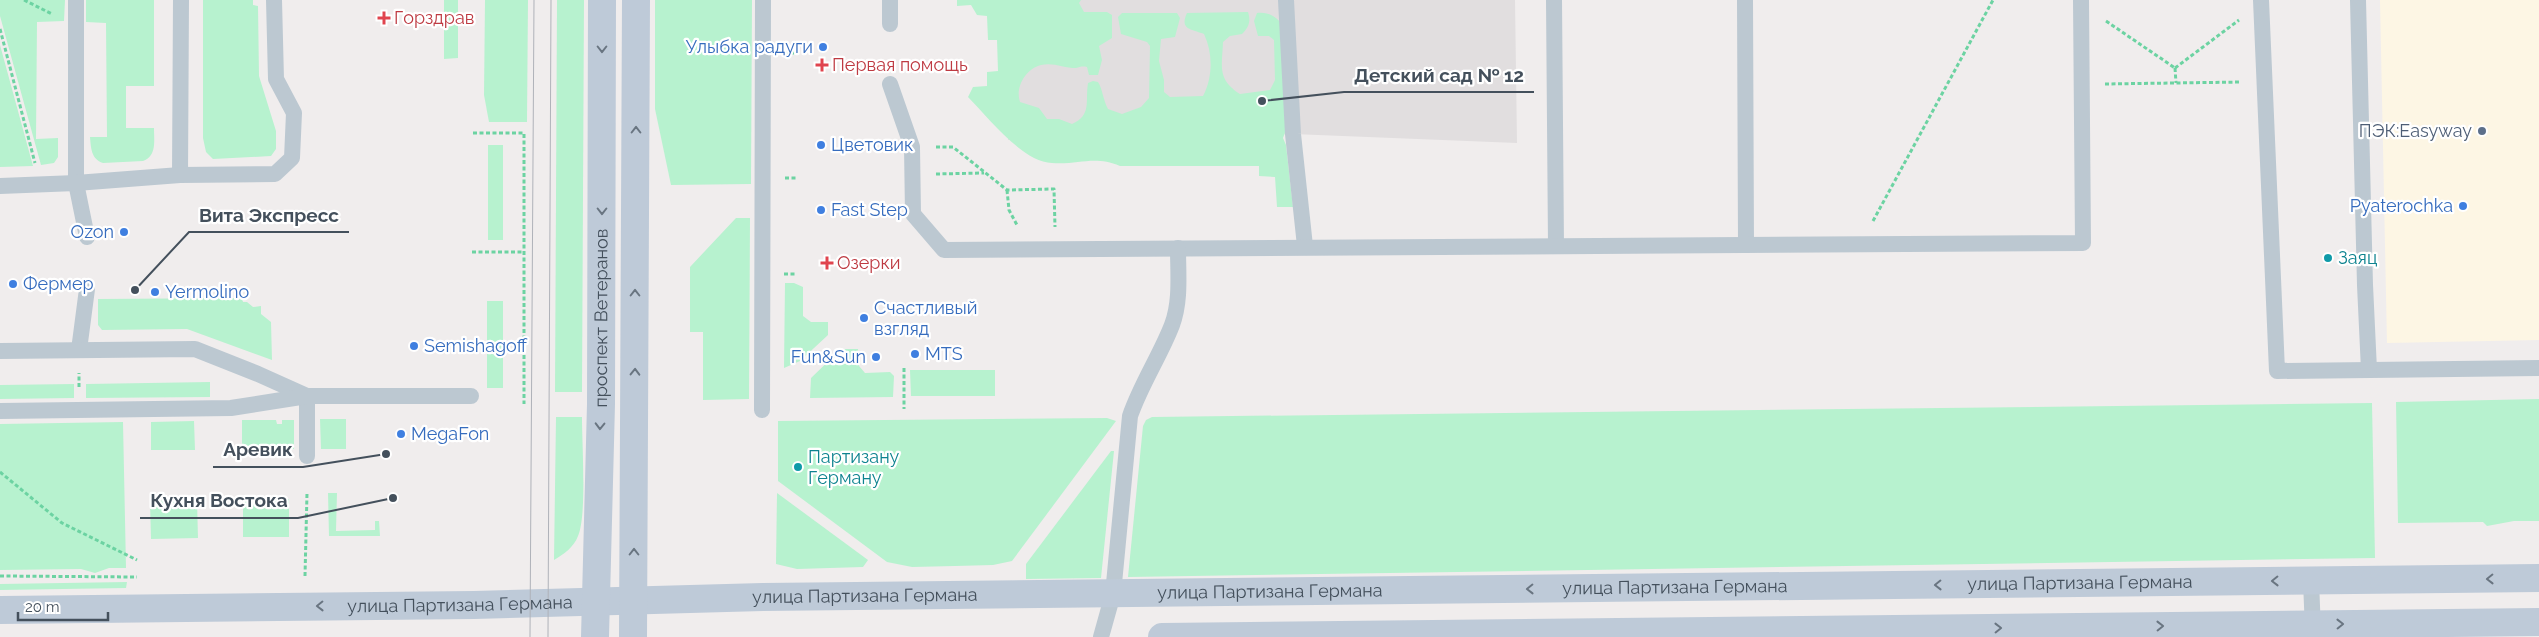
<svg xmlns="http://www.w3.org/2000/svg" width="2539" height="637" viewBox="0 0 2539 637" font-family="Raleway,sans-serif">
<rect width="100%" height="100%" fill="#f0eded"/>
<!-- commercial -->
<polygon fill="#fdf6e4" points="2380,0 2539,0 2539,340 2387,343"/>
<!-- education -->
<polygon fill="#e1dedf" points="1008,0 1515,0 1517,143 1293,134 1008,140"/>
<!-- green -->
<g fill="#b7f2cf">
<polygon points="0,0 65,0 64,21 37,22 36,139 58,138 58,157 54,163 41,165 0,16"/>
<path d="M86,0H154V86H126V128H154C154,141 157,156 143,161L103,163C91,159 91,148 90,137H107L106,23L86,22Z"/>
<polygon points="203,0 253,0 253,5 258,6 259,76 276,131 276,149 271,156 213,159 206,152 203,138"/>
<polygon points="444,0 458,0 458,58 444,59"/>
<polygon points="485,0 528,0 527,122 489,122 484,95"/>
<polygon points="557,0 584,0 582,392 555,392"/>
<polygon points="655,0 752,0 751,184 671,185 655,109"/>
<path d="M957,0H1081L1079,3L1084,12H1107L1112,15V38L1099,46L1102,60L1098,75H1089L1087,67C1082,66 1080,67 1076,68C1064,68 1053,62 1041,65C1025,69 1015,88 1020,102L1039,108L1047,119H1059L1072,124C1092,115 1085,102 1088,83L1093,81L1098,82C1103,90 1103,100 1108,109L1122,114L1141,107L1149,98L1150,46L1147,42L1121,34L1118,17L1122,13H1177L1180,18L1175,37L1161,39L1159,61L1164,80V92L1170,97L1203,96C1213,77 1213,53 1204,34C1192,29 1179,30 1187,13L1248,12C1251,21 1249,27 1242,34L1230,36L1223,42C1222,67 1217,79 1240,94L1270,90L1275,80L1274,40L1269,36H1258L1254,21L1257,13C1269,12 1275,16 1283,25L1286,130L1283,138L1286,145L1293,207H1277L1275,177L1259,176V166H1120C1094,155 1079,165 1052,163C1022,162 988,117 968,97L973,87L987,86V72L998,71L997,40H988L987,16L977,15L971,5L957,6Z"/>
<polygon points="0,45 33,166 0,167"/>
<rect x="488" y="145" width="15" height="95"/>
<polygon points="736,218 750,218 749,399 703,400 703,332 690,332 690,267"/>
<polygon points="785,283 794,283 803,287 803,316 811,322 828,322 828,335 800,361 784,368"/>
<polygon points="242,298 243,302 247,302 253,307 261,306 261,314 271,322 272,360 187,329 102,330 98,325 98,299"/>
<rect x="487" y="301" width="16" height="87"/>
<polygon points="841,349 858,349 859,366 865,373 890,372 894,376 893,397 810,398 811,378"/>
<polygon points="910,370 995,370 995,396 911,396"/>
<polygon points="210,382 210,397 86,398 86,384"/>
<polygon points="74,384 74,398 0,399 0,385"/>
<polygon points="2539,399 2539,521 2514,521 2487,526 2483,522 2398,523 2396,402"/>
<polygon points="2372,403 2375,558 1128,577 1143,426 1146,420 1152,417"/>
<path d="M556,417H582C582,443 587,516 578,536C574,547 564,554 554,560Z"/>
<polygon points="1107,418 1116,421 1012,561 993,565 955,566 912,567 887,562 778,481 778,421"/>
<polygon points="320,419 346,419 346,449 321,449"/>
<polygon points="242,420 276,420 277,424 282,424 282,420 294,420 294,449 242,450"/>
<polygon points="194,421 195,450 151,450 151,422"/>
<polygon points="123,422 126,568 109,568 95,573 81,569 0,570 0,424"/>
<polygon points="1111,451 1114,451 1101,578 1026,579 1026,564"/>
<polygon points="328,493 337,493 336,531 375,530 375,521 379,521 380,536 329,536"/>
<polygon points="777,493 868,560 863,567 797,569 776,564"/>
<rect x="243" y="499" width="46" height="38"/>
<polygon points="197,500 198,538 151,539 150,501"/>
<polygon points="127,582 126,588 0,590 0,584"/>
</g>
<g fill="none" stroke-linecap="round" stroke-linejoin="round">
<!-- path -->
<g stroke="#6cd3a2" stroke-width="3" stroke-dasharray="4 2.5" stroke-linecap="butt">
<polyline points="24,0 52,14"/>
<polyline points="2106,21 2175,68"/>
<polyline points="0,29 35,163"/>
<polyline points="785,53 794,53"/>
<polyline points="2175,68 2239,20"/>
<polyline points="2175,68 2176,83"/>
<polyline points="2105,84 2241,82"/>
<polyline points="473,133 524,133 524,404"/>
<polyline points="936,147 953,147 1007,190 1054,189 1055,227"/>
<polyline points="936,174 984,173"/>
<polyline points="785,178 797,178"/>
<polyline points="1007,190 1009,210 1017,225"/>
<polyline points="1873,221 1993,0"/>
<polyline points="472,252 524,252"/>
<polyline points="784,274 796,274"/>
<polyline points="904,368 904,409"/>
<polyline points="79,387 79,373"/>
<polyline points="0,472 62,523 137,560"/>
<polyline points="0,576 137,577"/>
<polyline points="305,576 307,493"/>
</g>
<!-- lane -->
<g stroke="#bcc8d1" stroke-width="16">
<polyline points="76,0 76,183 87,237"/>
<polyline points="890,0 890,24"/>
<polyline points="1286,0 1293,134 1305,246"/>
<polyline points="1554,0 1556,246"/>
<polyline points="1745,0 1746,245"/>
<polyline points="2261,0 2277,371 2539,368"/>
<polyline points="2358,0 2365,285 2369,370"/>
<polyline points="890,84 912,147 913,214 944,250 2083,243 2081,0"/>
<polyline points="180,175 181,0"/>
<polyline points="0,186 76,183 180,175 275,174 292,158 294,113 276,79 274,0"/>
<polyline points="79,350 87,289"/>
<polyline points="0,351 195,349 258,374 307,396"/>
<polyline points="307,396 307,456"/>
<polyline points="762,410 763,0"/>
<polyline points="0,411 231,408 307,396 471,396"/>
<polyline points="2311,581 2313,631"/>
<path d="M1101,637L1113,594L1130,416C1141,384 1160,356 1172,325C1181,301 1178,274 1178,248"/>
</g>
<!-- secondary -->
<g stroke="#becad8" stroke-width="28">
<path id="s1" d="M0,610L474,605L763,597L2539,578"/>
<path id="s2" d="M595,637L601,404L602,0"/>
<polyline points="633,637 636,0"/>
<polyline points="1162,637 2539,622"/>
</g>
<!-- tram -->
<g stroke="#afb2b9" stroke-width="1">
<polyline points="530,637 534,0"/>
<polyline points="548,637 551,0"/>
</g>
</g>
<!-- one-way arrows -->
<defs><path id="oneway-chevron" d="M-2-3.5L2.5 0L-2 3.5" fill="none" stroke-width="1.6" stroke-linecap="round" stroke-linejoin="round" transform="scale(1.25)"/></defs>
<g stroke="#697581">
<use href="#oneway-chevron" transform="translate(602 49) rotate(90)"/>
<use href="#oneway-chevron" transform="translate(636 130) rotate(-90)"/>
<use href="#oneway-chevron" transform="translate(602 211) rotate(90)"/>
<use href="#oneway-chevron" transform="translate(635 293) rotate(-90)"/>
<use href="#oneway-chevron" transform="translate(635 372) rotate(-89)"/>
<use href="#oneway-chevron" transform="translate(600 426) rotate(91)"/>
<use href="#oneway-chevron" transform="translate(634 552) rotate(-90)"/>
<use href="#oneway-chevron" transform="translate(2490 579) rotate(179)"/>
<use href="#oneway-chevron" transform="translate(2275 581) rotate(179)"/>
<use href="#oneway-chevron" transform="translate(1938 585) rotate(179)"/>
<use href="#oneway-chevron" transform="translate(1530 589) rotate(179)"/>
<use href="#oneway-chevron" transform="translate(320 606) rotate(179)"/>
<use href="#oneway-chevron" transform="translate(2340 624) rotate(-1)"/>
<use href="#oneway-chevron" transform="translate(2160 626) rotate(-1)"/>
<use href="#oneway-chevron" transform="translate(1998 628) rotate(-1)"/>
</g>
<!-- markers -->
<g fill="#e0444e" stroke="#fff" stroke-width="2">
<path d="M381.5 10.5h5v5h5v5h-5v5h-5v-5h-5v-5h5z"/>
<path d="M819.5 57.5h5v5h5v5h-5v5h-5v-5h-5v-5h5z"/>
<path d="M824.5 255.5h5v5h5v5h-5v5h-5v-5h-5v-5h5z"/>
</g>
<g fill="#3f7fe0" stroke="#fff" stroke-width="2">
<circle cx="823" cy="47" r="5"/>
<circle cx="821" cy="145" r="5"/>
<circle cx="2463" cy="206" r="5"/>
<circle cx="821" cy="210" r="5"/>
<circle cx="124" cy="232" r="5"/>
<circle cx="13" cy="284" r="5"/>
<circle cx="155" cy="292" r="5"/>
<circle cx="864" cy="318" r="5"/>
<circle cx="414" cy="346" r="5"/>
<circle cx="915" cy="354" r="5"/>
<circle cx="876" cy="357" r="5"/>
<circle cx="401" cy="434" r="5"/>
</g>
<circle fill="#5c6f8a" stroke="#fff" stroke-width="2" cx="2482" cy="131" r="5"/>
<g fill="#0f9aa8" stroke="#fff" stroke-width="2">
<circle cx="2328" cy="258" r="5"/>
<circle cx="798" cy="467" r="5"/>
</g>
<g text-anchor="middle" stroke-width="4.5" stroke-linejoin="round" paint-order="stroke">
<!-- health labels -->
<g font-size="18" fill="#be3a42" stroke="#fff" text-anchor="start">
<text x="394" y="24">Горздрав</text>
<text x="832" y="71">Первая помощь</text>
<text x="837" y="269">Озерки</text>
</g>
<!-- shop labels -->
<g font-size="18" fill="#366cbe" stroke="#fff" text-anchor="start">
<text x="813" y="53" text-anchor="end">Улыбка радуги</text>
<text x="831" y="151">Цветовик</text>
<text x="2453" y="212" text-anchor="end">Pyaterochka</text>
<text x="831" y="216">Fast Step</text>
<text x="114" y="238" text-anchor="end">Ozon</text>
<text x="23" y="290">Фермер</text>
<text x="165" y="298">Yermolino</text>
<text x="874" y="314">Счастливый<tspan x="874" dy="21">взгляд</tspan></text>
<text x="424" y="352">Semishagoff</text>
<text x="925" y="360">MTS</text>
<text x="866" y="363" text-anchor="end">Fun&amp;Sun</text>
<text x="411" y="440">MegaFon</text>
</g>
<!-- service labels -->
<g font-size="18" fill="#4e5e75" stroke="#fff" text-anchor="end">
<text x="2472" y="137">ПЭК:Easyway</text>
</g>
<!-- culture labels -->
<g font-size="18" fill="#0d838f" stroke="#fff" text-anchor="start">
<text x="2338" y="264">Заяц</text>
<text x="808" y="463">Партизану<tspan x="808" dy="21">Герману</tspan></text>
</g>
<!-- street labels -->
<g font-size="18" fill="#44505c" stroke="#fff">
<text dy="6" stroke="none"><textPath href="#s2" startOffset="319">проспект Ветеранов</textPath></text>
<text dy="6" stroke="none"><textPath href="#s1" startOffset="2080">улица Партизана Германа</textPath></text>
<text dy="6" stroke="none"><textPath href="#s1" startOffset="1675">улица Партизана Германа</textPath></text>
<text dy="6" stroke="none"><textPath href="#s1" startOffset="1270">улица Партизана Германа</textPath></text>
<text dy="6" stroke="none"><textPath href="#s1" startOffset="865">улица Партизана Германа</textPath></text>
<text dy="6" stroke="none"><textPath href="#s1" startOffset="460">улица Партизана Германа</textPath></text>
</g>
</g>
<!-- callouts -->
<path fill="none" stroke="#44505c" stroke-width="2" d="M1262 101L1344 92H1534M135 290L189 232H349M386 454L303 467H213M393 498L298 518H140"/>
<g fill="#44505c" stroke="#fff" stroke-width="2">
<circle cx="1262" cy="101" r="5"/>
<circle cx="135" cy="290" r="5"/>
<circle cx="386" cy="454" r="5"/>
<circle cx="393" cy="498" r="5"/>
</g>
<g font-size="19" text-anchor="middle" font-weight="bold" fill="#44505c" stroke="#fff" stroke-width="4.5" stroke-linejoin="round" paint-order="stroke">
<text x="1439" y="82">Детский сад № 12</text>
<text x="269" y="222">Вита Экспресс</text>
<text x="258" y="456">Аревик</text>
<text x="219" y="507">Кухня Востока</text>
</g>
<!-- scale -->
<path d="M18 612v8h90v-8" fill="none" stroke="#44505c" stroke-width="2.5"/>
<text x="25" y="612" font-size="15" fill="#44505c" stroke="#ffffff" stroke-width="4" paint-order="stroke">20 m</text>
</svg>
